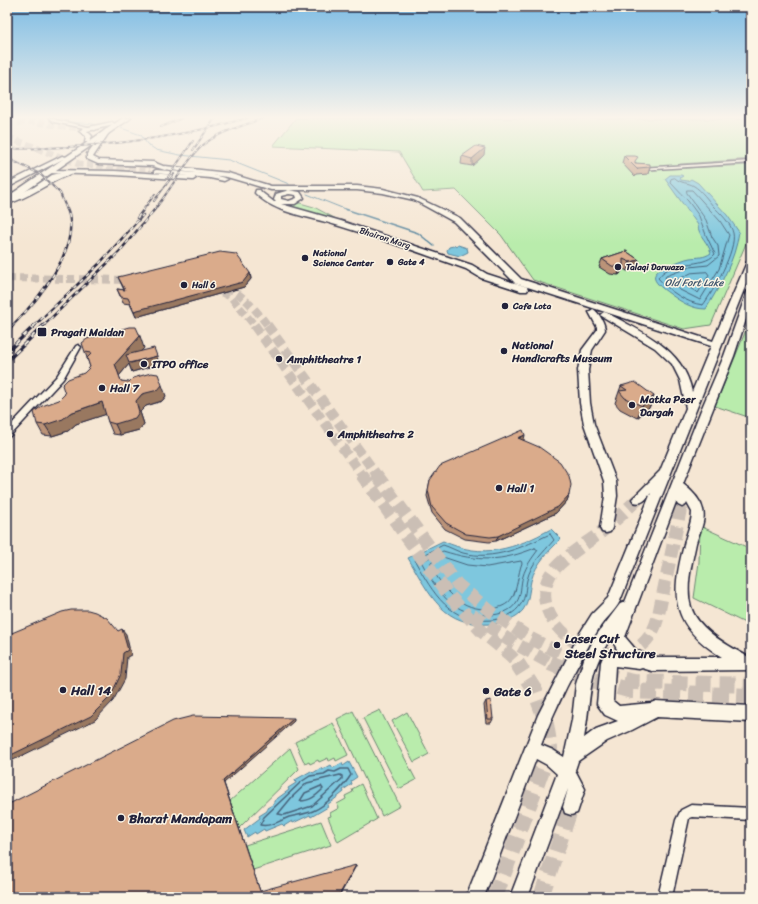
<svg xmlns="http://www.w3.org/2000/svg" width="758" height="904" viewBox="0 0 758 904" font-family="Sriracha,sans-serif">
<rect width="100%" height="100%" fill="#f5e6d3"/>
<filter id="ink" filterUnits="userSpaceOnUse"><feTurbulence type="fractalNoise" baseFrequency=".025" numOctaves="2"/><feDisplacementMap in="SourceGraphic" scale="8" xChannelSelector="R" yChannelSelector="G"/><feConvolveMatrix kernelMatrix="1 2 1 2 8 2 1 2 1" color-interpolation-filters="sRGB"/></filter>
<g filter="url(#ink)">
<!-- green -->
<g fill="#b9ecac" stroke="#6e8774">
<polygon points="296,118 751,119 751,159 680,164 685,168 751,165 751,232 711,325 684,329 533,280 501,235 456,190 423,192 399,152 273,146"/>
<path d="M300,203L314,207L338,220C323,216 303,214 291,205Z"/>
<polygon points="751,318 751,418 715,406"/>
<polygon points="700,526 751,549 751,626 694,598 699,562"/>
<polygon points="380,710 416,780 399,789 363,718"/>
<polygon points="353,711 400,806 382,816 337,719"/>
<polygon points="407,712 429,754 414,762 392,721"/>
<polygon points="333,723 348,755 336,761 335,758 329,761 328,758 319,762 318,760 310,764 309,762 305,764 295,742"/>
<polygon points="290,748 299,769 239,828 230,801"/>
<polygon points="361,784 377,819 338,842 328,817 331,816 330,813 339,808 337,804 346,799 345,796 353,792 352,789"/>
<polygon points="321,821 331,845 253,870 245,845"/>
</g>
<!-- water -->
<g fill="#7ec7de" stroke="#59859d">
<path d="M670,175H681L683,176L680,178L681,180L688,181L691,179L698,183L727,215L739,232C735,261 720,285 706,309C692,309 681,302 670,294C650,280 648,273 672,264C678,262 684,259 690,258C698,257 704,258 711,253C709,243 698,236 698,225L665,179Z"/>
<polygon points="458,245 467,248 468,252 460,256 448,253 447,250 449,247"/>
<path d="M551,529L561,539C549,551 536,563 531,581C529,591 529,601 523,610C517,618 502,623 493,624C442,627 431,596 408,558L443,541C484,560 514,549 551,529Z"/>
<polygon points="349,762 357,777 351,781 352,784 343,790 344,792 327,805 328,807 311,817 310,815 293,823 292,821 284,826 282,824 265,831 264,829 256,834 255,832 247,837 244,830 260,818 259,816 267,811 267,808 274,804 274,801 289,790 288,788 296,783 295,780 311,771 313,773 321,768 322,770 331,765 333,768 342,763 343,766"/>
</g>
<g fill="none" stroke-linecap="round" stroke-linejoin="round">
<!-- shore-far1 -->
<g stroke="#47647c" stroke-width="1">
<path d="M675,178C681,184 688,182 694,186C701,190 708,200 713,206C720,213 731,223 733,233C737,249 713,292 703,305C686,303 669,291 658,278C672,258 703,269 715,254L706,235L699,216L688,201L670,182L671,179Z"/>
<polygon points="687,190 692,190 720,221 729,235 719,269 700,300 680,290 665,278 666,276 690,267 708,265 719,256 718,246 712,237 706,220 687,193"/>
<polygon points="707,272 709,275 698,293 677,280 691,273"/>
<path d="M550,534L554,540C543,553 531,563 527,580C525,588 526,597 521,604C515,614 503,619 492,620C450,624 433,593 415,561L416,559L443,545C450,547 456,551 463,553C494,561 523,547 550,534Z"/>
<path d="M535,548L538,550C532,558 526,566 523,576C520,585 522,595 516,603C511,611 499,615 490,615C452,615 438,593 422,563L423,561L443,551C478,562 501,562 535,548Z"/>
<path d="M443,557L467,565L487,567L521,561L522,563C518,573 517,591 512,598C508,605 499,608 491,609C460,611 445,590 430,566L431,563Z"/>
</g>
<!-- shore -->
<g stroke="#47647c" stroke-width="1.5">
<path d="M341,769H348L351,775C344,786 326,806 313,811C306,814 297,815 289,817C279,821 271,827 260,825L264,817L301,782L310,776L324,774L329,771L335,772Z"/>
<polygon points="340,775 342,776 342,779 312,806 284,815 278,814 292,797 307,783"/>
<path d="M321,786L323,789C316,796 310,801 300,801L305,793Z"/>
</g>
<!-- stream-far1 -->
<g stroke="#59859d" stroke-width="1">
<polyline points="60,118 71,122 94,124"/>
<polyline points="121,128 141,135 147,144 156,150 180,155 229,160 289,184"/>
<polyline points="307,194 347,210"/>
</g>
<!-- stream -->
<polyline stroke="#59859d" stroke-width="1.5" points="345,209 418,233 434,246"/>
<!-- secondary-tunnel-far3 -->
<g stroke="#cbbfb5" stroke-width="8" stroke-dasharray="8 4" stroke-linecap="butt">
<polyline points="7,278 134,280"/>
<polyline points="211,287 231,297 255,326"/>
<path d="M226,287C245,296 256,310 268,326"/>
</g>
<!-- secondary-tunnel-far2 -->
<g stroke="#cbbfb5" stroke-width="10" stroke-dasharray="10 5" stroke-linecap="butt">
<polyline points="254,325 362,475"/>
<polyline points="267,325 377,475"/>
</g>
<!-- secondary-tunnel-far1 -->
<g stroke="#cbbfb5" stroke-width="13" stroke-dasharray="13 6" stroke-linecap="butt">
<polyline points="361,474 447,593 481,631 511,656 518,664"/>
<polyline points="376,474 457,584 490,611 528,637 582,664"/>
<path d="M638,499C627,509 616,520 604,530C590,541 557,561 549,577C521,633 638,696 658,617L682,502"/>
<polyline points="472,615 509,640 552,664"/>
</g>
<!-- secondary-tunnel -->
<g stroke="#cbbfb5" stroke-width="16" stroke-dasharray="16 8" stroke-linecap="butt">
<polyline points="550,663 589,679 632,691 751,696"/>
<polyline points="579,663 615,678 634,682 751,685"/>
<polyline points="495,897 550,748 545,718 535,691 517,663"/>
<polyline points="541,897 571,807"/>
</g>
<!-- primary-tunnel -->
<g stroke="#cbbfb5" stroke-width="7" stroke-dasharray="7 3.5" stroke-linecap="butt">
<polyline points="7,124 29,121 86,129"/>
<polyline points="7,137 79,164 150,168"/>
</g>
<!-- street casing -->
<g stroke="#22223b" stroke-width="3">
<g id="street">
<polygon points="49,118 53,118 56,120 97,129 95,130 54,122"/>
<polygon points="751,161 751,163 640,170 638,169 640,168"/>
<polygon points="78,345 81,347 63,379 10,436 7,437 7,429 57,376 76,346"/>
<polygon points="691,805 751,808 751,820 692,817 689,818 672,897 658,897 676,820 681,810"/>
</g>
</g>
<!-- secondary casing -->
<g stroke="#22223b" stroke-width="3">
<g id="secondary">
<path d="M165,166L228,173L271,186H357L383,189L418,198L460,218L521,279L713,341L747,262L751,260V272L620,601C614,613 604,619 598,630C576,666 556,706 541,745L553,750L564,757L572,720L576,684L584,659L595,637L620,604L625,602L701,410L724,356L747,292L751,289V304L734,356L683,484C691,490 701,500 703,510C706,521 699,533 696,543C692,563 685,587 691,607C698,630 731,648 751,658V670L652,671L642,668L639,669L615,666L613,701L619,706L651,703L656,701L751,706V722L657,717L632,730L607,741L578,761L575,770L585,789L577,813L571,815L565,813L563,807L568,789L528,897H510L557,774L547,765L536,759L484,897H466L538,715L580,633L592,614L608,598L651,493C646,499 642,505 634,502L632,499L660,471L686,408L680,380L672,364L655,348L600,315L604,312L607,313C642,332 684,349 692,392L711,346L515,283L454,222L414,200L383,193L357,190H289L300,192L304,198L295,204H281L341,221L472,265L487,274L527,287L528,289L527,291H521L481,278L466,269C423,254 380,238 336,225C309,216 275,214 255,193L256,190H260L261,192L274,202H276L274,200L276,194L289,190H271L227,177L163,169V167ZM289,194L296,195L297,198L289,201L281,199V196ZM676,502L678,505L682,507L686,505L687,503L692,512C692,523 686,534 684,545C670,598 672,626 722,657H652L636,650L625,637ZM611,638L619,653L614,652L603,657L601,662L597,704L605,715L618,721L596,729L584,738C592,699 586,673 611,638Z"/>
<polygon points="49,170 115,171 193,176 196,178 193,180 115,175 47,173 47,171"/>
<path d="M593,309C599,312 605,324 605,330L592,350L588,370L590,403L594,424L616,481L617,496L612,528L610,532L606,533L602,532L600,528L605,496L604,481L584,424L580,403L578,370L582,350L597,330V327L589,312Z"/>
</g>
</g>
<!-- primary casing -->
<g stroke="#22223b" stroke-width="3">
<g id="primary">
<polygon points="112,122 115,124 114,125 87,131 92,136 89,142 85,142 86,136 79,131 84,128"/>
<polygon points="107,129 110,131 93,157 99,160 153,162 168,168 165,170 152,166 98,164 87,159 87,154 105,130"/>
<polygon points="62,156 67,157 7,188 7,183"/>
<polygon points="156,170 210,174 228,179 224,181 210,178 154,173 154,171"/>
<path d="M69,171L71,172V174C49,181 30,198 7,204V199L34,187L52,175Z"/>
</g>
</g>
<!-- highway casing -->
<g stroke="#22223b" stroke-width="3">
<polygon id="highway" points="123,118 131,118 7,204 7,197"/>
</g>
<!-- street -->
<use href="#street" fill="#fcf5e5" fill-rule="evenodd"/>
<!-- secondary -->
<use href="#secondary" fill="#fcf5e5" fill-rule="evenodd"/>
<!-- primary -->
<use href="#primary" fill="#fcf5e5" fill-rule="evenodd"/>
<!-- highway -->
<use href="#highway" fill="#fcf5e5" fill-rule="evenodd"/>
<!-- rail-far2 casing -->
<g stroke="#22223b" stroke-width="2">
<g id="rail-far2">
<polyline points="161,127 182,118"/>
<path d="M7,149C89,148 168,141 247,118"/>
<polyline points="193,150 215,118"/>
<polyline points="7,158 40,174 60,193 67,210"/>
<polyline points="168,177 193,141"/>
<polyline points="154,201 174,174"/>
<polyline points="143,210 155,194"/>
<path d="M154,210C171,190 183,164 202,146C217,132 244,126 263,118"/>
</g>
</g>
<!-- rail-far1 casing -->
<g stroke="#22223b" stroke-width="2.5">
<g id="rail-far1">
<polyline points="137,218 144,209"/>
<path d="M12,326C37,301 83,247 67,209"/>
<polyline points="34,326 99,264 143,215"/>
<polyline points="43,326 119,252 155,209"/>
</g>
</g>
<!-- rail casing -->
<g stroke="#22223b" stroke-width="3.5">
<g id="rail">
<polyline points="7,332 13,325"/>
<polyline points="7,352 35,325"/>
<polyline points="7,361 44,325"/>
</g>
</g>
<!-- rail-far2 -->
<use href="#rail-far2" stroke="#fcf5e5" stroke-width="1" stroke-dasharray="3.5" stroke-linecap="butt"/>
<!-- rail-far1 -->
<use href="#rail-far1" stroke="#fcf5e5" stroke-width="1.5" stroke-dasharray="4.5" stroke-linecap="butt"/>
<!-- rail -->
<use href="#rail" stroke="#fcf5e5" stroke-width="2" stroke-dasharray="5.5" stroke-linecap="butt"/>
</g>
<!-- wall -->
<g fill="#bb9378" stroke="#22223b">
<polygon points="484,155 472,166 461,164 462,156"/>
<polygon points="624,156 636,163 650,167 648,174 636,175 635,177 622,163"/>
<polygon points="626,251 639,260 636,268 627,271 622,268 620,274 618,275 610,274 599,267 602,259"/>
<polygon points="250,273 251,279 244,287 136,317 130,304 123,303 117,289 124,290 118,277"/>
<polygon points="111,335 144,348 141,351 159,364 132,372 129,364 119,376 121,381 166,396 162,401 146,406 140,412 144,424 139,430 120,435 113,434 108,422 106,414 76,424 68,431 52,436 43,435 37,424 65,394 90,367 85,352"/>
<polygon points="621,386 654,396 649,408 637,418 620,409 615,403"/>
<polygon points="524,440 524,441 569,495 567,501 556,513 496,541 489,542 465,539 445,529 432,513 427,496 430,480"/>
<polygon points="486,701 493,719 491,723 486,723 484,705"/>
</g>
<!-- shaded-wall -->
<g fill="#997861" stroke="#22223b">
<polygon points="485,148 484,155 472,166 472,159"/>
<polygon points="639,260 636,268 627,271 630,262"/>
<polygon points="623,266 620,274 618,275 620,267"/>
<polygon points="250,273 251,279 244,287 136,317 134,311"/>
<polygon points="140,336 144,348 131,363 157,356 159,364 132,372 129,364 119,376 115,364"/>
<polygon points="162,385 166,396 162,401 146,406 140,412 144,424 139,430 120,435 115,424 142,394"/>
<polygon points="654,396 649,408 637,418 642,406"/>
<polygon points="102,402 107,414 76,424 68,431 52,436 45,425 70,413"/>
<polygon points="525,435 524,440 516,444 518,438"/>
<polygon points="569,495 567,501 556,513 496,541 498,536"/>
<polygon points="122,629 126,634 131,655 127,657 125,679 113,701 95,720 7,763 7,757"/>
<polygon points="294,718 294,721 224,783 260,892 260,891 223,781"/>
<polygon points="356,865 356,866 339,897 338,897"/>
</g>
<!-- building -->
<g fill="#daab8b" stroke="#22223b">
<polygon points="476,146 485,148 472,159 462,156"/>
<polygon points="624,156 635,156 638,157 635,161 635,163 650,164 650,167 638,168 638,170"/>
<polygon points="626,251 639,260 630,262 623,259 623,266 620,267 612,266 602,259"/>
<polygon points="220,252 236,254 250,273 243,282 134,311 128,298 121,297 117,289 125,290 118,277"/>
<polygon points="129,327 136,327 140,336 115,364 121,381 129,382 133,378 151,373 158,374 162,385 158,390 142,394 136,401 139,412 135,418 115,424 108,422 102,402 70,413 63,419 45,425 37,424 34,412 42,406 59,400 65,394 62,385 68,379 84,373 90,367 87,358 92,353 85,352 82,343 87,339 103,334 111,335 115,331"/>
<polygon points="154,348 157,356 129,363 126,355"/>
<polygon points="635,382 654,396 642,406 625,398 619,391 627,390 621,386"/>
<polygon points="523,430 525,435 518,438 539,447 560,462 569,476 571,485 569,495 558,507 498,536 490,537 466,534 446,523 432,507 428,490 430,480 440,466"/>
<polygon points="71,610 88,610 95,612 107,618 118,631 122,629 128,650 123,653 121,674 110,697 91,716 7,757 7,635 62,612"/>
<polygon points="491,700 493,719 488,719 486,701"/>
<polygon points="193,716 294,718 223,781 260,891 356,865 338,897 7,897 7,805 173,721"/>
</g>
</g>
<!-- sky -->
<linearGradient id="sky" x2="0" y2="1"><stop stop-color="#7dbce4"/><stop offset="0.48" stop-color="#faf4eb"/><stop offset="1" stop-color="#faf4eb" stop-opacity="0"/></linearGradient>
<rect width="758" height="244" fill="url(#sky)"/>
<!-- markers -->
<g fill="#22223b" stroke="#fcf5e5" stroke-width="1.5">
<circle cx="305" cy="258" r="4"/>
<circle cx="390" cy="262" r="4"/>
<circle cx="618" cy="267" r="4"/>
<circle cx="184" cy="285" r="4"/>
<circle cx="505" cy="306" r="4"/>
<rect x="37" y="327" width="10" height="10" rx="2"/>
<circle cx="504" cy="351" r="4"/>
<circle cx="279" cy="359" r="4"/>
<circle cx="144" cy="364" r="4"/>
<circle cx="102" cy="388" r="4"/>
<circle cx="632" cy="405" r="4"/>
<circle cx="330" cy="434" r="4"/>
<circle cx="499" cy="488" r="4"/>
<circle cx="557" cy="645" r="4"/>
<circle cx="63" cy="690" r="4"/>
<circle cx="486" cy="691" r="4"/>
<circle cx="121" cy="818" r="4"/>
</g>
<g text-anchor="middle" stroke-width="3" stroke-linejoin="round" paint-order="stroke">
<!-- far-street labels -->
<g font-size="9" fill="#22223b" stroke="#fcf5e5">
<text transform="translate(385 238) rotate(18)" y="3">Bhairon Marg</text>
</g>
<!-- far-poi labels -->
<g font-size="9" font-weight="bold" fill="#22223b" stroke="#fcf5e5" text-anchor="start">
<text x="313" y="256">National<tspan x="313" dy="10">Science Center</tspan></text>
<text x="398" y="265">Gate 4</text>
<text x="626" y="270">Talaqi Darwaza</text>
<text x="192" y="288">Hall 6</text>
<text x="513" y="309">Cafe Lota</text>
</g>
<!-- far-water labels -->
<g font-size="10" font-style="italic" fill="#3e546c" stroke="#fcf5e5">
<text x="694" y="286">Old Fort Lake</text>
</g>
<!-- poi labels -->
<g font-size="11" font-weight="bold" fill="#22223b" stroke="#fcf5e5" text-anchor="start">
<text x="51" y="336">Pragati Maidan</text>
<text x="512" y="349">National<tspan x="512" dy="13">Handicrafts Museum</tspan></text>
<text x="287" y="363">Amphitheatre 1</text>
<text x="152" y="368">ITPO office</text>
<text x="110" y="392">Hall 7</text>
<text x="640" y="403">Matka Peer<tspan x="640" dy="13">Dargah</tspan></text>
<text x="338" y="438">Amphitheatre 2</text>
<text x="507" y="492">Hall 1</text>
</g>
<!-- near-poi labels -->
<g font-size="13" font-weight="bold" fill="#22223b" stroke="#fcf5e5" text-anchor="start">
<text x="565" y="643">Laser Cut<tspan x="565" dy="15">Steel Structure</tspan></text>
<text x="71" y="695">Hall 14</text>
<text x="494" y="696">Gate 6</text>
<text x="129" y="823">Bharat Mandapam</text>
</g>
</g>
<!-- margin -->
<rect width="758" height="904" fill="none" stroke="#fcf5e5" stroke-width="24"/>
<rect x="12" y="12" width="734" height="880" fill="none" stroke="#22223b" stroke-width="1.5" filter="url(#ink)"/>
</svg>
